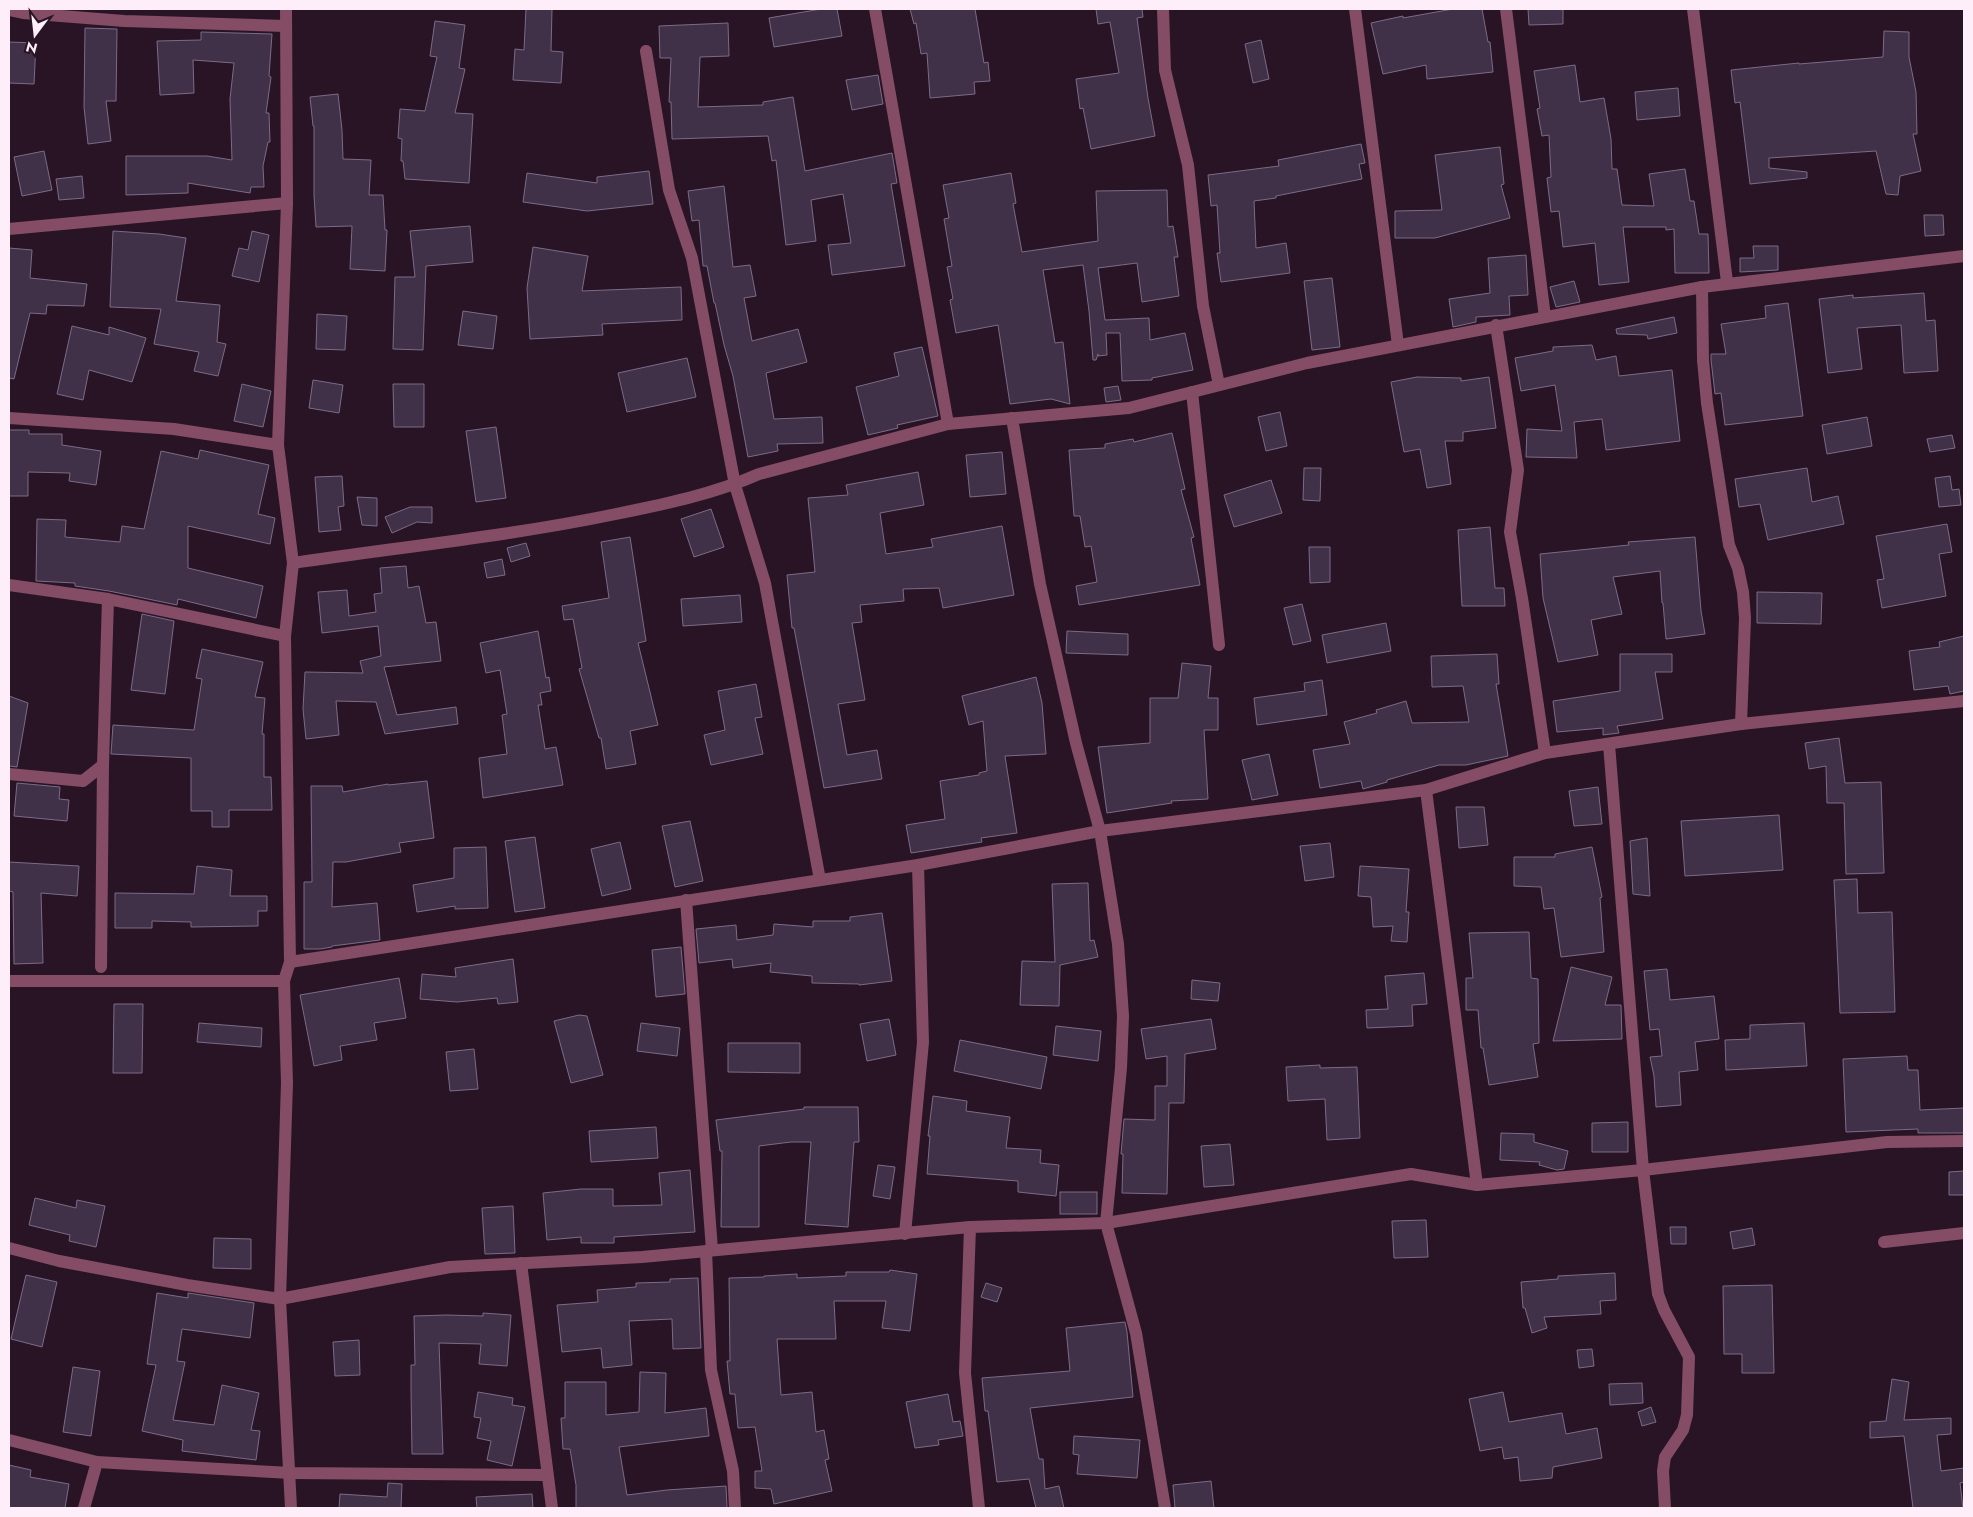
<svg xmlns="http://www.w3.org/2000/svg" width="1973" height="1517" viewBox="0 0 1973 1517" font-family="Jost,sans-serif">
<rect width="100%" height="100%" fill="#291426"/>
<!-- building -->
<g fill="#403149" stroke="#7c6b86">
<polygon points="526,9 552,9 551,51 563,52 561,83 513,80 515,49 524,50"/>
<polygon points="821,9 837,9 842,36 774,47 769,18"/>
<polygon points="910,9 975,9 984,63 988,62 990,81 974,82 975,94 930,98 927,53 921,54 916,23 914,24"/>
<polygon points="1096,9 1142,9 1143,17 1137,18 1148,98 1155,136 1091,149 1083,108 1080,109 1076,79 1119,73 1110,22 1098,24"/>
<polygon points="1453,9 1482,9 1488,42 1490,42 1493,72 1427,79 1426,65 1383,74 1371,23 1403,16 1403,18"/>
<polygon points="1528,9 1563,9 1563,24 1529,25"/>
<polygon points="435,21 465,25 459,68 465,69 455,113 473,114 469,183 405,179 403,161 401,161 402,139 398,138 400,109 425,111 437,57 430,56"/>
<polygon points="728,23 729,56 700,57 698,107 763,105 763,102 793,97 805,171 892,153 897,183 891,184 905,266 832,275 828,245 851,243 843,194 811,200 816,241 786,245 776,160 772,161 768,136 672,139 671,102 669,102 671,58 660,58 659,26"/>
<polygon points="85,28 117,29 116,101 106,101 111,141 88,144 84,107"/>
<polygon points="1884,31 1909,32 1909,57 1916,92 1917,134 1913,134 1921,171 1900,176 1898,195 1886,194 1876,151 1769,158 1769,168 1807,172 1807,178 1750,184 1740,102 1735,103 1731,70 1799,63 1799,64 1883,57"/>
<polygon points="201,32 272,34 269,76 271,77 266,113 269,113 270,142 268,142 263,166 264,187 251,187 250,193 188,183 188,193 126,195 126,156 207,156 232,160 230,99 234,63 193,60 194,93 160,95 157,41 201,40"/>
<polygon points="1261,40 1269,79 1253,83 1245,44"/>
<polygon points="9,42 36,43 34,84 9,83"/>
<polygon points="1575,65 1580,102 1604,98 1611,139 1612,169 1617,169 1622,205 1654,206 1649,174 1685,169 1690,201 1694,201 1699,234 1708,234 1709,273 1675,273 1674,229 1666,230 1666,227 1623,227 1629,282 1599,285 1595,243 1563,247 1559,211 1551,212 1547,178 1551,177 1549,135 1542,136 1537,109 1540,108 1534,71"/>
<polygon points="878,75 883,104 852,110 846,80"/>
<polygon points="1678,88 1680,116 1637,120 1635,92"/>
<polygon points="338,94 342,130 343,159 371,160 369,195 383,195 385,230 387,230 385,271 350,269 352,226 316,227 314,195 314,126 313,126 310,97"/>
<polygon points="1361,144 1365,163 1359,164 1362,179 1276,196 1276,198 1254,201 1256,248 1286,243 1290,273 1221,282 1217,253 1220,253 1217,205 1211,206 1208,175 1279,166 1278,160"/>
<polygon points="1500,147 1504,184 1501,185 1510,218 1435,238 1395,238 1395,211 1442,210 1435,155"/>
<polygon points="44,151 52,190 22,196 14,157"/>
<polygon points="649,171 653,204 587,211 523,202 527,173 597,183 597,177"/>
<polygon points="1011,173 1016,203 1013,204 1022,252 1098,241 1096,191 1167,190 1168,227 1173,226 1178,257 1174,257 1179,296 1142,302 1137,263 1098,268 1105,320 1149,318 1150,340 1185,333 1193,370 1152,378 1152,380 1122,381 1120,333 1106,333 1107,355 1098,356 1098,354 1096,360 1093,360 1089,311 1083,265 1043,270 1055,343 1063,342 1070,404 1051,399 1010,404 998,325 956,333 950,300 953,299 947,267 952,266 944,219 949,218 943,185"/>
<polygon points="82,176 84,198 59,200 56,179"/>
<polygon points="724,186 733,267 750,265 756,296 744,298 752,341 798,329 807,362 766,373 774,419 822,417 823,443 777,444 778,451 748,457 733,376 724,345 715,303 714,303 707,266 703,266 699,220 692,221 688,191"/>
<polygon points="1924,215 1943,215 1944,235 1925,236"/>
<polygon points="470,226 473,262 426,266 423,350 393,349 395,277 415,277 410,231"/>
<polygon points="113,231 159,234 186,238 176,301 220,305 217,342 226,344 218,376 194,371 199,352 154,344 161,309 110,307"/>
<polygon points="252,231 269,235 259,282 232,276 239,248 248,250"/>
<polygon points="1753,246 1778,246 1778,270 1740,272 1740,258 1754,258"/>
<polygon points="533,247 588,256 582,291 681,287 682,320 602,324 603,335 530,339 527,288"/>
<polygon points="9,248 32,250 30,278 87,284 84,306 47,305 46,314 30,313 14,379 9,378"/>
<polygon points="1526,255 1528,295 1509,296 1510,315 1476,317 1476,322 1453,327 1449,299 1490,293 1488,258"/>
<polygon points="1332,278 1340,347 1312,350 1304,281"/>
<polygon points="1574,281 1580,302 1556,307 1550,287"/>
<polygon points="1924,293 1926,321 1935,320 1938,371 1904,373 1901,325 1857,328 1862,369 1828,373 1819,299 1853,295 1853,298"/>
<polygon points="1788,303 1803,416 1725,425 1721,393 1715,394 1711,360 1711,354 1726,354 1721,324 1766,318 1765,306"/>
<polygon points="463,311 497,316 493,349 458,345"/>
<polygon points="317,314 347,316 345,350 316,349"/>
<polygon points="1674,317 1677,333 1648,339 1647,335 1617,334 1616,329"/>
<polygon points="72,326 109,335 109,327 146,338 132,382 89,370 83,400 57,394"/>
<polygon points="1592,345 1596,360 1616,356 1619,376 1672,370 1680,441 1606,450 1602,419 1574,422 1577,458 1526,457 1527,429 1562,431 1555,385 1521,391 1515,358 1553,351 1553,347"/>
<polygon points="922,347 938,416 897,425 898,428 868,435 856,387 899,376 894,353"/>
<polygon points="687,358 696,397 627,412 618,373"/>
<polygon points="1417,377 1461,378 1461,381 1489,377 1496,428 1463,432 1463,441 1445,441 1451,484 1427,488 1420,449 1404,452 1391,382"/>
<polygon points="313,380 343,385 339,413 309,408"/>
<polygon points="242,384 271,391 263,427 234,421"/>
<polygon points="393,384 424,384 424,427 394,427"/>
<polygon points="1118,386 1121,400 1106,402 1104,388"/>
<polygon points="1280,412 1287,446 1266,451 1258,417"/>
<polygon points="1867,417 1872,446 1827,454 1822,425"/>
<polygon points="496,427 506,498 476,502 466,431"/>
<polygon points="9,430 29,430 29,434 62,434 62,445 101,451 96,485 69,481 70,473 28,472 28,496 9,496"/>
<polygon points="1172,433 1185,489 1181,490 1194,537 1191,538 1200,585 1079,605 1076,586 1097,582 1091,546 1085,547 1080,516 1074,516 1069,450 1105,448 1105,444 1133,439 1134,442"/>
<polygon points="1952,435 1955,448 1930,452 1927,439"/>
<polygon points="200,450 269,465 258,514 275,518 270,544 188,526 188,568 263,586 256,618 178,599 177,605 109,591 75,586 75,583 36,581 37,519 66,520 65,537 120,542 122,526 144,529 161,451 198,459"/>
<polygon points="1002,452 1006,494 970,497 966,455"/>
<polygon points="1304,468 1321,468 1320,501 1303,500"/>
<polygon points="1807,468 1812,502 1838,496 1844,524 1768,540 1760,504 1739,507 1735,479"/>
<polygon points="918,472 924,505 880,513 886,554 933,547 931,539 1002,526 1014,595 943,608 939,588 903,589 904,601 860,605 862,622 852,623 865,700 838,704 847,755 877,750 882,779 824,788 794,628 792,628 787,575 815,572 808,498 848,495 846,485"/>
<polygon points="342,476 344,506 338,507 341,530 319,532 315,477"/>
<polygon points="1950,476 1952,490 1959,489 1961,505 1939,507 1935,478"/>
<polygon points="1271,480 1282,513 1234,527 1224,495"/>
<polygon points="357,497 377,498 377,526 362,525"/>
<polygon points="410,507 432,507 432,523 417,522 392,533 385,517"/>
<polygon points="711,509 724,547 694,557 681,519"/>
<polygon points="1947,524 1952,552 1939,554 1946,596 1882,608 1877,580 1884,579 1876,536"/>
<polygon points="1490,527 1495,588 1504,588 1505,606 1462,606 1458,530"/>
<polygon points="630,537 646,641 638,643 658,725 630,731 636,764 606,769 601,738 599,738 579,669 582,668 573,619 564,620 562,606 609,598 601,542"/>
<polygon points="1695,537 1701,611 1705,634 1666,639 1663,603 1662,603 1660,571 1613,577 1622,614 1591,620 1598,655 1558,662 1543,598 1540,554 1629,545 1628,542"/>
<polygon points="526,543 530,556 511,562 507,548"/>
<polygon points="1309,547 1330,547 1330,582 1310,583"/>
<polygon points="502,559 505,575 487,578 484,563"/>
<polygon points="406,566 408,588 419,586 426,623 436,622 441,661 384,667 397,715 456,707 458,724 385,734 376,702 336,701 339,735 306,739 303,709 305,672 363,673 360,661 381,656 378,626 322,633 318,592 347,590 349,616 376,612 374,594 382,593 380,568"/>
<polygon points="1757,592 1822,593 1821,624 1757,623"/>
<polygon points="740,595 742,622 683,626 681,599"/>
<polygon points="1302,604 1311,641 1293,645 1284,608"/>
<polygon points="142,614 174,621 165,694 131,690"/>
<polygon points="1386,623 1391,651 1327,663 1322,635"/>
<polygon points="538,631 546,678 549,677 551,691 540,693 542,705 538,705 545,749 556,747 563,785 483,798 479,758 507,754 502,715 507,714 500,670 486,673 480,643"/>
<polygon points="1067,631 1128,634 1128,655 1066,653"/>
<polygon points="1964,636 1964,691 1950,694 1948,686 1914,690 1909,651 1940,647 1939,642"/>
<polygon points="202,649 263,662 255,697 265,698 262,734 264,734 264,777 271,777 272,810 229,810 229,827 212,827 212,811 191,811 191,758 111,754 113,725 194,730 202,679 196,678"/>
<polygon points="1497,654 1499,684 1496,684 1508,756 1466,765 1439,765 1387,780 1387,782 1363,789 1361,781 1320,788 1313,750 1350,744 1344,722 1377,713 1376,710 1406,701 1412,723 1469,722 1463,686 1432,687 1431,656"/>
<polygon points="1620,654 1672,654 1672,672 1655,672 1663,719 1617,726 1619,733 1603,735 1603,728 1557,732 1553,701 1620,691"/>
<polygon points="1182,663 1211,666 1208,698 1218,698 1218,730 1204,730 1208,799 1171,801 1172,803 1107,813 1098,747 1150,743 1150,698 1178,698"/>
<polygon points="1036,677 1042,703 1046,754 1005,756 1017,833 981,838 982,842 911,853 906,825 945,819 940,781 979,775 979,773 987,771 983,721 969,725 962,696"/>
<polygon points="1322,680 1327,715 1257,725 1254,698 1305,691 1304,683"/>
<polygon points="756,684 762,717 755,718 763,754 711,765 704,735 725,730 718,691"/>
<polygon points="9,696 28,703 17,767 9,766"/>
<polygon points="1839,738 1845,783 1881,782 1884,873 1846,874 1844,803 1827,803 1826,766 1809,769 1805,743"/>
<polygon points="1269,754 1278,795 1252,800 1242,760"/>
<polygon points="427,781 434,838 399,843 401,852 346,862 333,862 332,907 377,903 380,940 332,946 332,947 320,949 304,949 304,882 312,882 311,786 342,786 343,792 388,784 388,785"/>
<polygon points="17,783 60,787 59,799 69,800 67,821 14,816"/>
<polygon points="1598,787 1602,824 1574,826 1569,791"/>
<polygon points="1456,807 1484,807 1488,845 1459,848"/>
<polygon points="1779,815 1783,870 1685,876 1681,821"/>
<polygon points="690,821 703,881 675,887 662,826"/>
<polygon points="535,837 545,908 515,912 505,841"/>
<polygon points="1647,838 1650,896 1633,894 1630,841"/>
<polygon points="620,842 631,889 602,896 591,849"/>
<polygon points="1330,843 1334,877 1305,881 1300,846"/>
<polygon points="486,847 488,908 455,909 455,906 417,912 413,885 454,878 454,848"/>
<polygon points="1592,847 1602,897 1600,898 1604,952 1561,957 1554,908 1544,909 1541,887 1514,886 1514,857 1555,857 1555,854"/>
<polygon points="9,862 79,866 77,896 41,893 43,963 14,964 13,892 9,891"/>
<polygon points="197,866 232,870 230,896 267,896 267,911 258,911 258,926 191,927 191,922 152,921 152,928 115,928 115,893 194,894"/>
<polygon points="1360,866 1409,869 1406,912 1409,912 1407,942 1391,941 1393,926 1373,927 1371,897 1358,896"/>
<polygon points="1857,879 1858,913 1892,912 1895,1012 1840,1013 1834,880"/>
<polygon points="1088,883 1090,941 1094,940 1098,957 1060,965 1059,1006 1020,1005 1022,961 1055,962 1052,884"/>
<polygon points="882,913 892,981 859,985 859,984 812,983 812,976 770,972 771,963 733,968 732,959 699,963 696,929 736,925 737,940 773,935 774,924 813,927 813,921 850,921 850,917"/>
<polygon points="1529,932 1531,978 1538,979 1539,1043 1533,1044 1538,1077 1489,1085 1483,1048 1481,1048 1478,1010 1466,1010 1466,978 1473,978 1469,933"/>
<polygon points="681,947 685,994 656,997 652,950"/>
<polygon points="513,959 518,1002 498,1004 497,998 457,1002 420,999 422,974 456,977 455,968"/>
<polygon points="1571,967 1612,977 1605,1005 1621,1005 1622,1039 1553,1041"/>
<polygon points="1667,969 1670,1000 1714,996 1719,1039 1695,1042 1698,1070 1679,1072 1681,1105 1656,1107 1654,1076 1650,1057 1662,1056 1659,1029 1650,1030 1644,971"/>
<polygon points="1424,973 1427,1004 1412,1005 1413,1026 1367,1028 1366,1010 1388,1009 1385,976"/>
<polygon points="399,978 406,1018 374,1023 377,1040 340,1046 342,1060 314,1066 300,995"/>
<polygon points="1192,980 1220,983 1218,1001 1191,999"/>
<polygon points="114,1004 143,1004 142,1073 113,1073"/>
<polygon points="579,1015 587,1016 603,1075 571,1083 554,1021"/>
<polygon points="889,1019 896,1055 867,1061 860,1024"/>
<polygon points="1211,1019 1216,1049 1185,1054 1184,1103 1169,1103 1167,1194 1122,1193 1123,1154 1121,1154 1124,1119 1155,1120 1155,1086 1167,1086 1167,1056 1146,1059 1141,1029"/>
<polygon points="199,1023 262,1028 261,1047 197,1042"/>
<polygon points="641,1023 680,1028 677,1056 637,1051"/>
<polygon points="1804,1023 1807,1066 1726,1070 1725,1040 1750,1039 1750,1025"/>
<polygon points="1056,1026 1101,1031 1098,1061 1053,1055"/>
<polygon points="960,1040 1047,1057 1041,1089 954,1071"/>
<polygon points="728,1043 800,1043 800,1073 728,1072"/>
<polygon points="474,1049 478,1089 450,1091 446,1052"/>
<polygon points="1907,1056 1908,1070 1918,1070 1920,1110 1964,1108 1964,1133 1918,1133 1918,1129 1846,1132 1843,1059"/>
<polygon points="1320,1065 1320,1068 1357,1067 1360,1138 1327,1140 1325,1099 1288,1101 1286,1067"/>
<polygon points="933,1096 967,1101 966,1111 1010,1117 1006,1148 1041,1150 1040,1163 1059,1165 1056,1196 1018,1192 1018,1181 927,1174 930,1136 928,1136"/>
<polygon points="804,1107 858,1107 859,1142 854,1142 848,1227 805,1224 811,1142 791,1142 759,1146 759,1227 721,1227 722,1151 720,1151 716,1120 804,1109"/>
<polygon points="1628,1122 1628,1152 1592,1152 1592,1123"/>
<polygon points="656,1127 658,1158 591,1162 589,1131"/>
<polygon points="1501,1133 1534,1134 1534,1142 1568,1151 1564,1169 1557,1170 1539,1165 1540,1162 1500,1160"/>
<polygon points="1230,1144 1234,1185 1204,1187 1201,1146"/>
<polygon points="878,1165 895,1167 890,1199 873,1196"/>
<polygon points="690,1170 695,1232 614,1237 614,1243 581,1243 581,1237 547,1240 543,1193 581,1189 613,1189 613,1206 662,1205 659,1173"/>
<polygon points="1964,1171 1964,1195 1949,1195 1949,1172"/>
<rect x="1060" y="1192" width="37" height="22"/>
<polygon points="35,1198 76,1208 77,1200 105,1206 96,1247 69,1241 70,1235 29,1225"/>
<polygon points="513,1206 515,1253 485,1254 482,1208"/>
<polygon points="1426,1220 1428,1257 1394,1258 1392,1221"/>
<polygon points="1670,1227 1686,1227 1686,1244 1671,1244"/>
<polygon points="1752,1228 1755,1245 1733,1249 1730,1232"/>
<polygon points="214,1238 251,1239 251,1269 213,1268"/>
<polygon points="890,1270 917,1274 910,1331 882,1328 886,1301 834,1301 836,1339 777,1339 781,1395 812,1392 816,1432 824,1430 829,1459 825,1460 832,1491 774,1504 771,1489 755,1488 755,1471 762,1471 755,1427 738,1428 735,1394 730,1394 727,1361 730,1361 729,1278 764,1277 764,1276 797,1274 797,1278 846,1276 846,1272 889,1272"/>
<polygon points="1615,1273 1616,1300 1600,1301 1601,1314 1544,1317 1547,1328 1532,1333 1525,1308 1523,1308 1521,1282 1558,1279 1558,1276"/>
<polygon points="26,1275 57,1282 42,1347 11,1339"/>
<polygon points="698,1278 701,1348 673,1349 672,1319 629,1321 632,1365 603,1368 601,1348 562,1352 557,1305 598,1302 597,1290 636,1287 636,1283 670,1282 670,1279"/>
<polygon points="986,1283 1002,1288 997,1302 981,1297"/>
<polygon points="1772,1285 1774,1373 1742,1373 1742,1354 1724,1354 1723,1286"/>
<polygon points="157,1293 188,1298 188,1293 254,1303 250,1338 182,1329 177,1361 185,1362 173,1420 214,1425 222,1385 259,1393 251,1430 260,1431 256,1460 182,1451 183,1440 142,1431 156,1365 147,1364"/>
<polygon points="483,1313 511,1315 507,1366 479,1364 481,1344 439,1343 443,1454 412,1454 411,1389 411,1365 415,1365 414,1316 446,1315 483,1316"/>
<polygon points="1125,1322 1127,1332 1133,1397 1030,1408 1039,1459 1043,1459 1045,1489 1059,1486 1064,1508 1036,1508 1029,1479 997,1482 988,1411 985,1411 982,1378 1070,1371 1066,1328"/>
<polygon points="359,1340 360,1375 335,1376 333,1342"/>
<polygon points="1592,1349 1594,1366 1579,1368 1577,1350"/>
<polygon points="73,1367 100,1371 91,1436 63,1432"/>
<polygon points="640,1372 666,1373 665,1413 706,1408 709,1436 619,1447 627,1495 667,1490 726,1486 727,1508 576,1508 576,1485 570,1449 563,1449 561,1418 565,1418 565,1382 606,1382 606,1415 639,1412"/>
<polygon points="1892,1379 1909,1382 1904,1420 1951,1418 1951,1434 1937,1435 1941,1471 1964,1468 1964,1482 1960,1483 1963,1508 1913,1508 1904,1436 1870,1438 1870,1422 1886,1421"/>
<polygon points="1642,1383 1643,1403 1610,1405 1609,1384"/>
<polygon points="478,1392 513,1398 512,1405 525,1407 512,1466 487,1460 491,1441 477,1438 481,1418 474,1417"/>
<polygon points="1503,1392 1509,1422 1562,1413 1566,1434 1597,1428 1602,1458 1553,1467 1552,1478 1520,1481 1518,1457 1504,1459 1502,1447 1480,1451 1469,1399"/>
<polygon points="948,1394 953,1422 960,1421 963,1436 938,1440 939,1445 915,1448 906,1402"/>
<polygon points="1651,1407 1656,1422 1642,1426 1638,1412"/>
<polygon points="1074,1436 1140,1440 1137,1478 1077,1474 1079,1455 1073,1454"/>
<polygon points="9,1465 31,1470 30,1477 69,1484 65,1508 9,1508"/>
<polygon points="1211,1481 1214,1508 1175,1508 1173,1485"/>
<polygon points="388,1483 402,1484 401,1508 339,1508 340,1494 387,1497"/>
<polygon points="532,1494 533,1508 477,1508 476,1497"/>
</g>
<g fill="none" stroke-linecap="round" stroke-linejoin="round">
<!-- minor -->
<g stroke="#844d65" stroke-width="12">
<polyline points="286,9 287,203 278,445 293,563 285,636 290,962 284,981 287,1083 280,1299 291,1508"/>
<polyline points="875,9 948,424"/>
<polyline points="1163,9 1165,70 1188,165 1203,306 1219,385"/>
<polyline points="1355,9 1398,345"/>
<polyline points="1506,9 1545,317"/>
<polyline points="1693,9 1727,282"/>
<polyline points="9,10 23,13 124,21 285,26"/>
<polyline points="646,51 669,190 692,258 735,485 765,583 820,880"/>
<polyline points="9,229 287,203"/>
<polyline points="1702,287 1703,360 1707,403 1729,545 1738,568 1743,592 1745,618 1741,724"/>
<polyline points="1496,325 1518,470 1510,532 1522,598 1545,753"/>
<polyline points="1192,392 1219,645"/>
<polyline points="9,418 174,429 278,445"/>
<polyline points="1012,418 1040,584 1076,743 1100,831 1118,944 1123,1016 1121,1068 1106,1223 1136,1333 1165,1508"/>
<path d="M293,563C401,547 510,536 616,514C665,504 714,494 759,474L948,424L1129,408L1307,363L1702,287L1964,256"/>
<polyline points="9,585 108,599 285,636"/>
<polyline points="1609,744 1643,1170 1658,1294 1664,1310 1689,1357 1687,1415 1683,1430 1665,1457 1663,1471 1665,1508"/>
<polyline points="9,774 83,781 103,765"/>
<polyline points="1426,790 1477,1185"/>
<polyline points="686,900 712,1250"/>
<polyline points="290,962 918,865 1100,831 1426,790 1545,753 1741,724 1964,701"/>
<polyline points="101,967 103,765 108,599"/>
<polyline points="9,981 284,981"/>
<polyline points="970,1227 965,1373 979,1508"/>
<polyline points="905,1234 923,1042 918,865"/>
<polyline points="1884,1242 1964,1233"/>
<polyline points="9,1248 59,1261 187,1285 280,1299 450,1267 642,1257 970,1227 1106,1223 1411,1174 1477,1185 1643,1170 1887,1142 1964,1141"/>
<polyline points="706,1251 711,1370 733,1471 735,1508"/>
<polyline points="521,1263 552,1508"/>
<polyline points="9,1440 97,1462 291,1473 547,1475"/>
<polyline points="84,1508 97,1462"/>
</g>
</g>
<!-- border -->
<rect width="1973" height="1517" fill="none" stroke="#fdeefa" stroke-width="20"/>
<!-- north arrow -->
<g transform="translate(35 35) rotate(195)" stroke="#291426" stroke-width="4" paint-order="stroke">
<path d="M0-4L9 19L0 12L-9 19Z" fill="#fdeefa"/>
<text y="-8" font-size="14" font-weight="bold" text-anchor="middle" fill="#fdeefa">N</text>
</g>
</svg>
